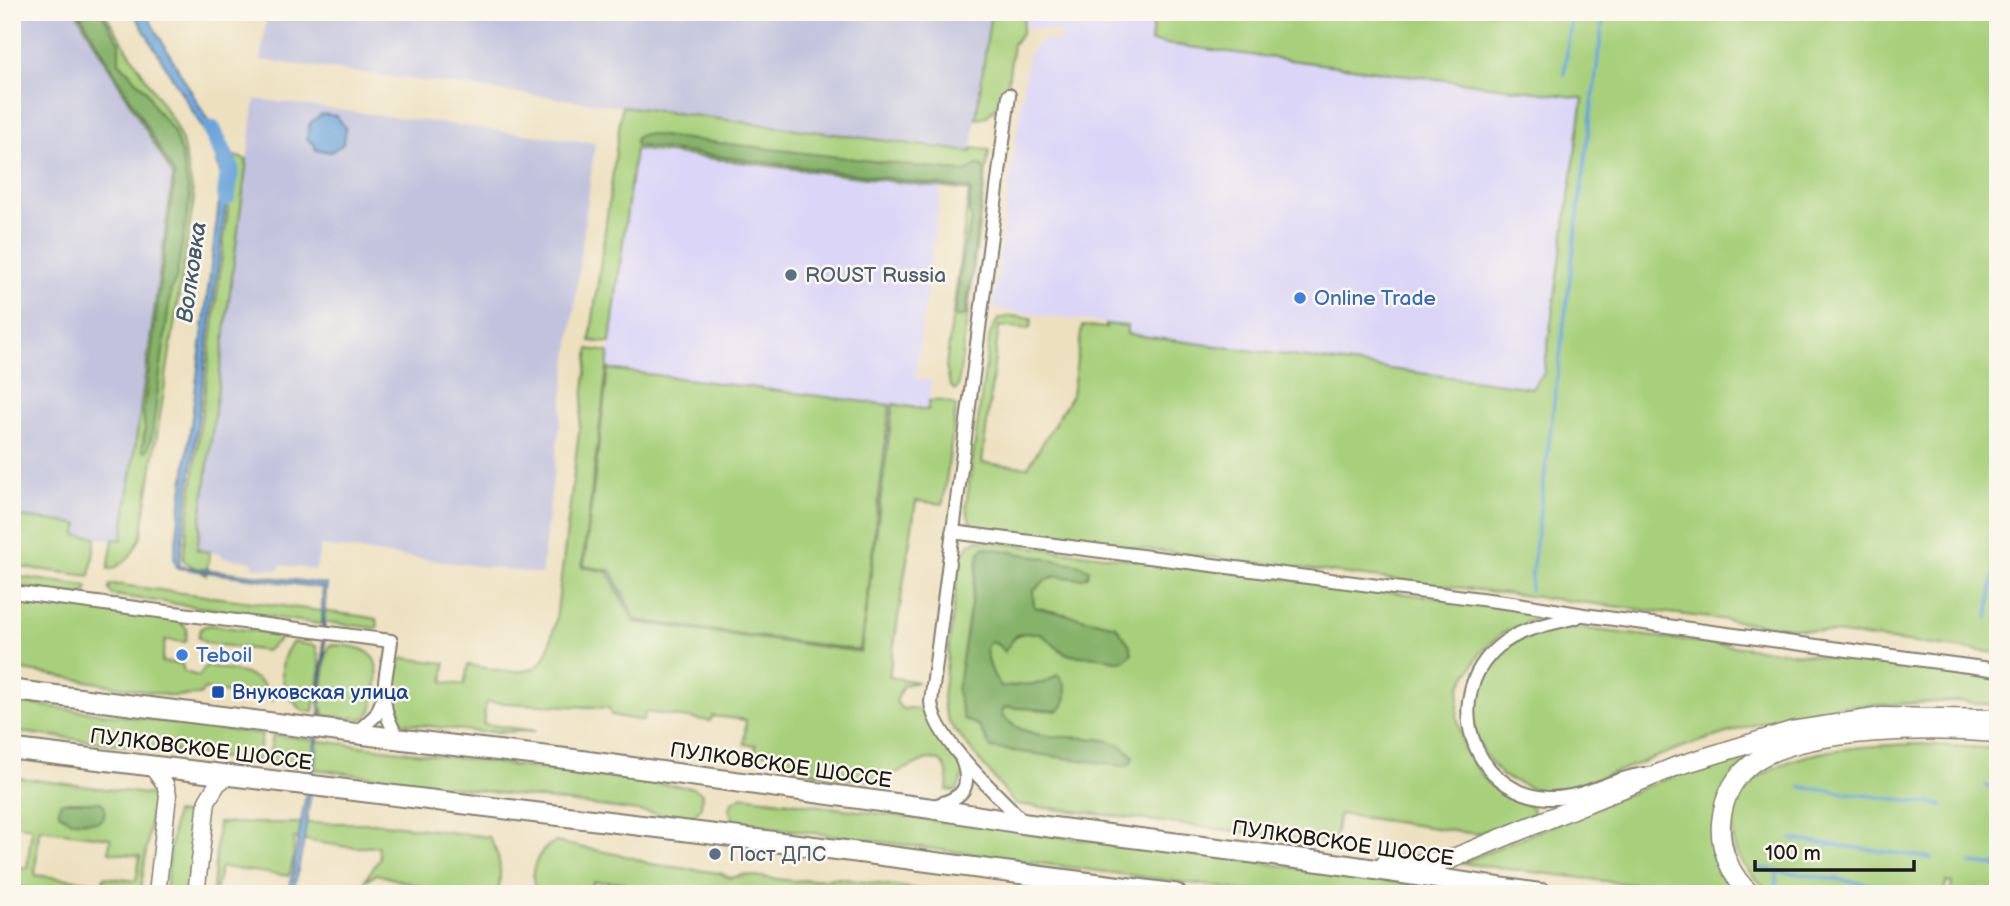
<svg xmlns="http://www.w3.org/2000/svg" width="2010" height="906" viewBox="0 0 2010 906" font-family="'Balsamiq Sans',sans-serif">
<rect width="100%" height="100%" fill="#fbf7ec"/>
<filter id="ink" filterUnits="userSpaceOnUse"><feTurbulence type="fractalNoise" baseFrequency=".0143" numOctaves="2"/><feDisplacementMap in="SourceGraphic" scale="14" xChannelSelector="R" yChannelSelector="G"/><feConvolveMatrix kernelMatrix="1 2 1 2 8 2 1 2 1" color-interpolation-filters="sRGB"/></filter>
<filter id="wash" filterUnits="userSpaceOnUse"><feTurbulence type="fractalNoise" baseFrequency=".00686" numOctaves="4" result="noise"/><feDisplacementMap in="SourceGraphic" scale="28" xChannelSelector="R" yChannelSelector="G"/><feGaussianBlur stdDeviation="1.57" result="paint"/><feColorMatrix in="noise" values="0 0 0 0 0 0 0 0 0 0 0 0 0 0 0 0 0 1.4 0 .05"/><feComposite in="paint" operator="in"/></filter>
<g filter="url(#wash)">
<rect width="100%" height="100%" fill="#ede0bf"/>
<!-- built -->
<g fill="#dbd6f7">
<polygon points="1025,12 1154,12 1151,42 1583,98 1544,373 1532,388 1126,334 1127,326 992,309 1028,54 1043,40 1060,41 1062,33 1023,26"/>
<polygon points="635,149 941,187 915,378 931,381 928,410 893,405 862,652 634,622 608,573 582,567"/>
</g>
<!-- industrial -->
<g fill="#c1c2dd">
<polygon points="12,12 76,12 173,176 122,541 12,527"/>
<polygon points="267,12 991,12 971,152 261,60"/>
<polygon points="255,99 595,143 541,574 320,546 316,570 280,565 279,570 252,567 253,562 222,557 222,554 197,550"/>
</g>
<!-- green -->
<g fill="#a8d07b" stroke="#62764c" stroke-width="2">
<polygon points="76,12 104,12 174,123 182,141 194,198 141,537 129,558 113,569 108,569 113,539 122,540 173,176"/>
<path d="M991,12H1025L1022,33L1013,44L1006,98C994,104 992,119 976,119Z"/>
<polygon points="1154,12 1998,12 1998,653 978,529 970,522 966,507 990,334 998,319 1011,316 1031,318 1032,323 1029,329 999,326 982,463 1028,467 1072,395 1082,326 1106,328 1106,324 1127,326 1127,334 1532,388 1544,373 1583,98 1151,42"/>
<polygon points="622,106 971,152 972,148 989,150 958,387 955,390 950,385 946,366 969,191 635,149 610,343 590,341"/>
<polygon points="228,154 247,160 197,550 210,552 206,575 183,560 233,171"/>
<path d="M589,349L609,352L582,567L608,572L634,622L861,652L893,404L928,410L929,401C939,400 947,400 956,406L943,504L916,501L889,677L918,682L903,685L896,702L902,709L912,708L922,711L964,772L957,791L947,790C949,772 948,758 927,759L878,781L828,777L782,762L775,754L755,752L756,745L744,744L746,720L713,716L710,721L645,712L643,721L611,715L609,708L486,702L483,724L536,731L480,732L403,723C388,710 396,679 400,661L404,658L445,663L443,682L464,685L468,665C490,668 532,682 545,657C551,646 552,632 556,620Z"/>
<polygon points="608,369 890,405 860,650 636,620 611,571 584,566"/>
<polygon points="12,516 79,524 76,535 96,537 90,576 12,566"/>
<polygon points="977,540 1556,613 1555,617 1529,622 1502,633 1479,655 1460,687 1457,716 1464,750 1487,782 1500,793 1532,807 1533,814 1476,834 1339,814 1334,843 1015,804 950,724 944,709 943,697 959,560 970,544"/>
<polygon points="12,576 87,586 88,589 82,596 12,586"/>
<polygon points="113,584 360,616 377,619 378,626 376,628 325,622 320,624 113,595 109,590 109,586"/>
<path d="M12,598L178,620L187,629L186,642L165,640L162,662L182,664L184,672L199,676L206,666C232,671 263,671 273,700L204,689L200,695L172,696L12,668Z"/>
<polygon points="210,625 285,635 266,651 206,643 198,637 200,630 203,627"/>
<polygon points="1578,628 1998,677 1998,706 1957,701 1837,707 1753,725 1682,747 1584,784 1541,792 1502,776 1487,757 1476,737 1472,713 1476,693 1483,671 1510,642 1546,630"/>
<path d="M293,642L316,646L320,667L313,711H304C281,694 274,664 293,642Z"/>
<path d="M330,645C369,645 384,654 375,695C373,704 372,714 363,719L324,716L323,709L320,708L326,655Z"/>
<polygon points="12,702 262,734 257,762 12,731"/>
<polygon points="273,735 693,788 702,793 701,808 691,818 268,763"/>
<polygon points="1792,740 1721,795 1740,894 1709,894 1461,863 1652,784 1730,755"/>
<path d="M1921,744L1998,749V894H1950L1952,883L1946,882L1944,894H1773C1746,870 1728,856 1734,817C1745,747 1866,746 1921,744Z"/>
<polygon points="12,777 154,795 141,888 138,894 101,894 104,877 136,881 140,856 109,852 110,838 39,829 35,875 95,882 93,894 74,894 12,886 12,866 27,868 32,827 12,824"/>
<polygon points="742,796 1242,860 1481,894 1271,894 739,823 733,820 729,809 732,802"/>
<polygon points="175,813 198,815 188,894 165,894"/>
<path d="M218,823H376L489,837C501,855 502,873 498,894L440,892L377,874L364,881L380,858L378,846C346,850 324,843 294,838L293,859L289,876L221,867L216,889H213Z"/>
<path d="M555,842L630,857L650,864L720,873L730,878L744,875L793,881L837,878L953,894H642L635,892L623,882H593V894L538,892C526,875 537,850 555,842Z"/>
</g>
<!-- forest -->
<g fill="#86b26b" stroke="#516744" stroke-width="2">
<polygon points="79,12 101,12 119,42 119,62 146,90 155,108 173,130 181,153 190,198 176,279 171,290 152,435 148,449 145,451 142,449 145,430 143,413 175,175"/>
<polygon points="644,134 966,172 976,165 981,165 985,172 966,314 958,318 955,316 963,252 972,220 969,212 971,189 638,146 635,144 636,137"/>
<path d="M984,547L1081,565L1089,569L1088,576C1076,583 1065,574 1053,577C1046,579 1039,586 1033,591L1034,607L1116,626L1130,645L1132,653C1128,657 1125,661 1118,661C1111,661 1104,657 1097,657C1086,655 1075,658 1065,653C1045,642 1047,627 1017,635L1004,652L997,644L989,642L986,649C988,661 993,678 1002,687L1043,683L1058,675C1068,685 1069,702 1058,711L1005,707L1001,714C1030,749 1086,729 1120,745C1125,748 1129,752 1133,756L1131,763L1124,766L991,748L978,725L964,720L957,691L979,553Z"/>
<polygon points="62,802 101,802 105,808 104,817 98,822 71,821 59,813 59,806"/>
</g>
<!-- water -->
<g fill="#6aa4da" stroke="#43607b" stroke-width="2">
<path d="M133,12H145L221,143L230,173L179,566L327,584C323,609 325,632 325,656C324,674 316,695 322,712L304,840L293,894H289L291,882L320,711C315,694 322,674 323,656C324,633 320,611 323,588L177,568L174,558L222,179L212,144Z"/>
<polygon points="322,114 337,116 346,129 343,144 331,152 316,150 314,143 310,142 307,138 310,123"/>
</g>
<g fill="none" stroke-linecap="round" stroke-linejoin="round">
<!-- stream -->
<g stroke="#6aa4da" stroke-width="3.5">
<polyline points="1564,74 1572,12"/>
<polyline points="1530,590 1604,12"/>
<polyline points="1988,618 1998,542"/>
<polyline points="1986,786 1998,788"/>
<polyline points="1801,787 1942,805"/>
<polyline points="1791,839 1931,858"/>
<polyline points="1971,863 1998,866"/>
<polyline points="1758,868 1939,894"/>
<polyline points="1777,871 1776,887 1781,894"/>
</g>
<!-- river -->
<polyline stroke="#6aa4da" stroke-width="19" points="212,130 230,168 226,197"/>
</g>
</g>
<g filter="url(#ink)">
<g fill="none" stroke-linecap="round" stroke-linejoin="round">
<!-- minor casing -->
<g stroke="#847e6e" stroke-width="16">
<g id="minor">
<path d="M1009,95L931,702C934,741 1000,795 1025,824"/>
<polyline points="952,532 1512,603 1584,615 1998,670"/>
<path d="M12,592L391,641C386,682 375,703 399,739"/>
<path d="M1577,617C1550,624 1520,628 1498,647C1441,696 1471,792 1547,798C1583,800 1611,778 1645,774"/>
<polyline points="355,734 376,715 383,699"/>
<path d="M934,806C962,798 973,789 962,760"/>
</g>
</g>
<!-- tertiary casing -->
<g stroke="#847e6e" stroke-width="19">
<g id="tertiary">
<polyline points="152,767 165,784 168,795 157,894"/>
<polyline points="196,894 207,801 218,783 230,775"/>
</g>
</g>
<!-- secondary casing -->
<g stroke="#847e6e" stroke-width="21">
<g id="secondary">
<polyline points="1386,863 1410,865 1451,859 1677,766 1791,731 1882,717 1998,719"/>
<path d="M1751,894C1731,877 1719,849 1721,823C1723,797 1735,774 1757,760C1810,727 1936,728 1998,733"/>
</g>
</g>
<!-- trunk casing -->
<g stroke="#847e6e" stroke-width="23">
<g id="trunk">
<polyline points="12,690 399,739 570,759 928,808 1026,824 1324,862 1543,894"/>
<polyline points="12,749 810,846 1176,894"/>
</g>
</g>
<!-- minor -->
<use href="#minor" stroke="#fff" stroke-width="12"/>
<!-- tertiary -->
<use href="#tertiary" stroke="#fff" stroke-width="16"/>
<!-- secondary -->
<use href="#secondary" stroke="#fff" stroke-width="18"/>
<!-- trunk -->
<use href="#trunk" stroke="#fff" stroke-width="19"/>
</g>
</g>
<!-- markers -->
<g fill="#5c6f8a" stroke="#fbf7ec" stroke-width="2.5">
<circle cx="791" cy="275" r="7"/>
<circle cx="715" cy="854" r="7"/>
</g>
<g fill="#3f7fe0" stroke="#fbf7ec" stroke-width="2.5">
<circle cx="1300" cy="298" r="7"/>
<circle cx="182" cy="655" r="7"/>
</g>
<rect fill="#1a4fb4" stroke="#fbf7ec" stroke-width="2.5" x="211" y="685" width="14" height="14" rx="3.5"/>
<g text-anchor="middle" stroke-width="5" stroke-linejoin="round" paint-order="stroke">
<!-- service labels -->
<g font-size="21" fill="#4e5e75" stroke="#fbf7ec" text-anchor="start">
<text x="805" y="282">ROUST Russia</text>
<text x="729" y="861">Пост ДПС</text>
</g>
<!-- shop labels -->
<g font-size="21" fill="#366cbe" stroke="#fbf7ec" text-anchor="start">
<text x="1314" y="305">Online Trade</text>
<text x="196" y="662">Teboil</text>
</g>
<!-- transit labels -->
<g font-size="21" fill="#164399" stroke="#fbf7ec" text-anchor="start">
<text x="232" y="699">Внуковская улица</text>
</g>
<!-- street labels -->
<g font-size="21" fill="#1c1c1c" stroke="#fbf7ec">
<text transform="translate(201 749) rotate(7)" y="7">ПУЛКОВСКОЕ ШОССЕ</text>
<text transform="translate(781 765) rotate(8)" y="7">ПУЛКОВСКОЕ ШОССЕ</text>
<text transform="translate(1343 843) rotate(8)" y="7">ПУЛКОВСКОЕ ШОССЕ</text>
</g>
<!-- water labels -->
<g font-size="23" font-style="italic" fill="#3f5971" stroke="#fbf7ec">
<text transform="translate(191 272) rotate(-82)" y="8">Волковка</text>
</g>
</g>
<!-- margin -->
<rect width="2010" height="906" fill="none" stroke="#fbf7ec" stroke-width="42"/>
<!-- scale -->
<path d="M1755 860v10h159v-10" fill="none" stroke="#1c1c1c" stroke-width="3.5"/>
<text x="1765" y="860" font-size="21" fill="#1c1c1c" stroke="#fbf7ec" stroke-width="5" paint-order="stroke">100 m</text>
</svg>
